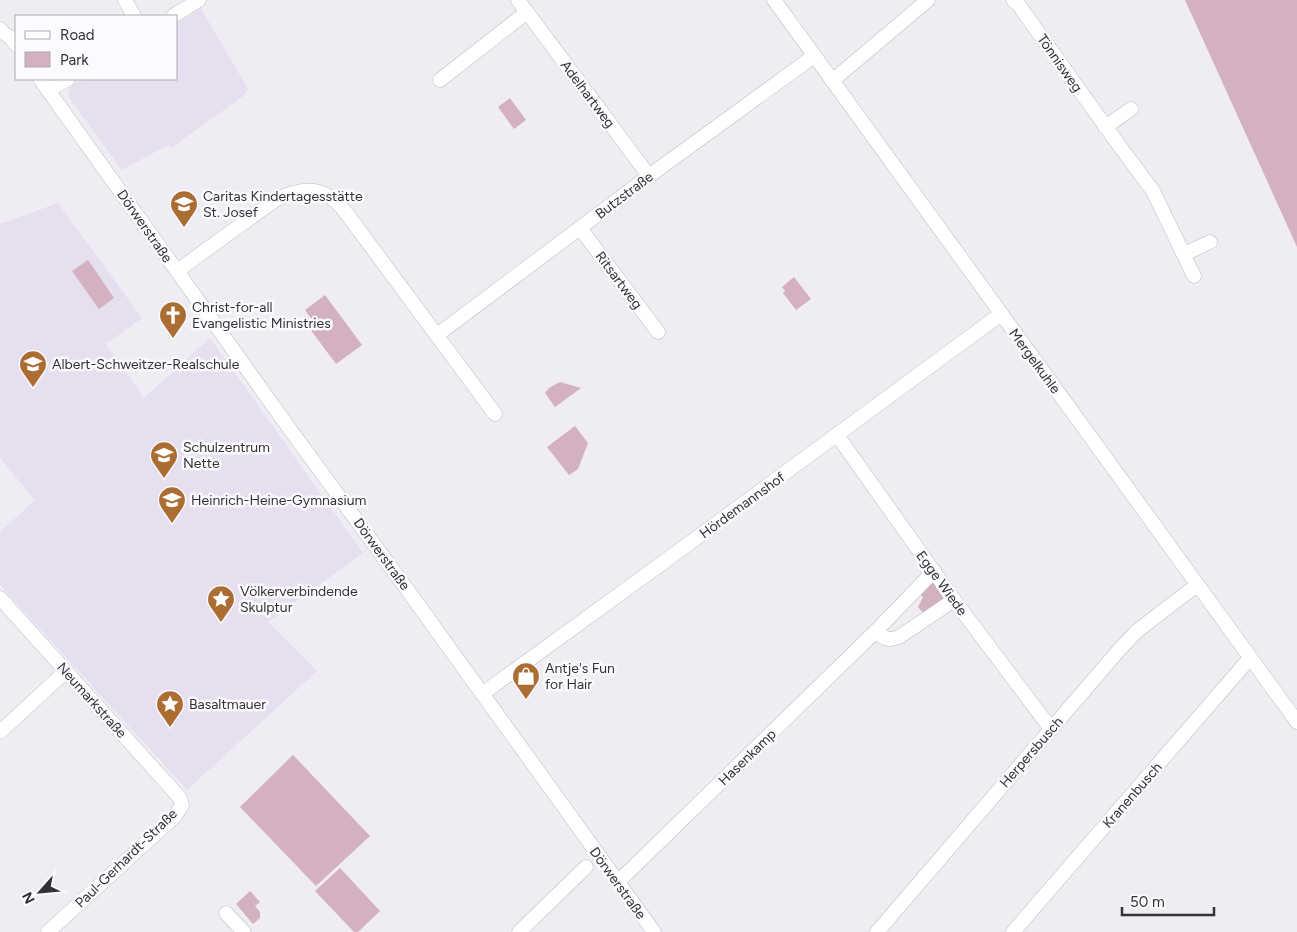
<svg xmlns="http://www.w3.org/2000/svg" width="1297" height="932" viewBox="0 0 1297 932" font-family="Figtree,sans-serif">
<rect width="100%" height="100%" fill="#efecf4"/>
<!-- built -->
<g fill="#e5dfef">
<polygon points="201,9 248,89 242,97 171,148 168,145 122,170 68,96 70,87 78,82 88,79 176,79 176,24"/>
<polygon points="58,203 142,318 106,344 144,398 210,338 363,553 268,622 317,671 187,790 0,585 0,532 35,500 0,458 0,224"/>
</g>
<!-- green -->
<g fill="#d3b1c0">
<polygon points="1185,0 1297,0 1297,247"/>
<polygon points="510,98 526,120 514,129 498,107"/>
<polygon points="88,260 114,298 99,309 72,271"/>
<polygon points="794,277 811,299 796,310 783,293 785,291 782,287"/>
<polygon points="325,295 362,345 336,364 307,325 313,321 305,310"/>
<polygon points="560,382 581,388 555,407 545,393 549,388"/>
<polygon points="575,426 588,443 578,469 569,475 547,447"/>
<polygon points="933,583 937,584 944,594 943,600 925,615 918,607 923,597 919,593 927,585"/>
<polygon points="293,755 370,836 316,886 240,807"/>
<polygon points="340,868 380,911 358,932 354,932 315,891"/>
<polygon points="250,891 260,902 255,906 260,912 260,918 253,924 236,904"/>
</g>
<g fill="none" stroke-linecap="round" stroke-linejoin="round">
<!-- minor casing -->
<g stroke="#bebbc3" stroke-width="15">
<g id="minor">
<polyline points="125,0 134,16"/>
<polyline points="518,0 649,176"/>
<polyline points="774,0 1297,722"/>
<polyline points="1013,0 1018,4 1121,148 1153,191 1194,276"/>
<polyline points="173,16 199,0"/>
<polyline points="0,29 2,32 11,38 16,45"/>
<polyline points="40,79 289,428 414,599 654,932"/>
<polyline points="440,80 527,12"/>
<polyline points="832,81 928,0"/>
<polyline points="48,90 68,79"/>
<polyline points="1105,127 1131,109"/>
<polyline points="580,228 658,332"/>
<polyline points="1184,254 1210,242"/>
<path d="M177,271L275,200C305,186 325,185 347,214L495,414"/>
<polyline points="437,335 649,176 814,56"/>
<polyline points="837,435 954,600 1051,729"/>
<path d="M934,571L876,631C884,639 888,641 899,637L954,600"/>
<polyline points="0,598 180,798 182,805 175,816 48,932"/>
<polyline points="482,694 661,564 1001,314"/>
<polyline points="0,732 66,671"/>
<polyline points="618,882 876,631"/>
<polyline points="226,913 244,932"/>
<polyline points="519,932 586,867"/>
<polyline points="877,932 1119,650 1137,631 1197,585"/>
<polyline points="1013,932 1250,658"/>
</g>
</g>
<!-- minor -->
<use href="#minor" stroke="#fff" stroke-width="14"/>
</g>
<!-- icons -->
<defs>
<g id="school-pin" transform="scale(1.4375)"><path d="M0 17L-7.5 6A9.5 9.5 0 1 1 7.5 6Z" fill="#ab6d32" stroke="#fcfaff"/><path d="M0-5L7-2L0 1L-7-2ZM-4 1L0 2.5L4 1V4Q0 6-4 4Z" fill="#fff"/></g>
<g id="church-pin" transform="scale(1.4375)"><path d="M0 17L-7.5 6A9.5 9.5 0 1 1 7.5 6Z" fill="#ab6d32" stroke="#fcfaff"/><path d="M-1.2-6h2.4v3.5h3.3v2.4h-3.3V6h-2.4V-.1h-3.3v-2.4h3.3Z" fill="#fff"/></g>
<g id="sight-pin" transform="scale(1.4375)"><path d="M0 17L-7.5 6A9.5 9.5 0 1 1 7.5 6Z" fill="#ab6d32" stroke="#fcfaff"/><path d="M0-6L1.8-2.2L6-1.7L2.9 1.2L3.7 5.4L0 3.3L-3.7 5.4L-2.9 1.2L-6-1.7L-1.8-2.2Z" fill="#fff"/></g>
<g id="shop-pin" transform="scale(1.4375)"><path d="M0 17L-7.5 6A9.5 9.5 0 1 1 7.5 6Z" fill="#ab6d32" stroke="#fcfaff"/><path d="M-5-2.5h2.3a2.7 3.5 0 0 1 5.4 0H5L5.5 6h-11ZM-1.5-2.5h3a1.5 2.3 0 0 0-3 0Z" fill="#fff"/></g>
</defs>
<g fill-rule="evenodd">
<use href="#school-pin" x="184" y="204"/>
<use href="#church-pin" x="173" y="315"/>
<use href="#school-pin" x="33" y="364"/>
<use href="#school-pin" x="164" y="455"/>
<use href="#school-pin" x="172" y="500"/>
<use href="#sight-pin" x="221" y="599"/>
<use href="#shop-pin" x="526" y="676"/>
<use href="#sight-pin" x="170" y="704"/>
</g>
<g text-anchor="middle" stroke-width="5" stroke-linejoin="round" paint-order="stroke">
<!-- street labels -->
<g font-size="14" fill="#323134" stroke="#fcfaff">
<text transform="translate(1060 63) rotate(55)" y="5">Tönnisweg</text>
<text transform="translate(588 94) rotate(53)" y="5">Adelhartweg</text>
<text transform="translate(624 195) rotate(-37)" y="5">Butzstraße</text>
<text transform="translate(145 226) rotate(55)" y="5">Dörwerstraße</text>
<text transform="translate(619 280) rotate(53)" y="5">Ritsartweg</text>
<text transform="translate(1035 361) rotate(54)" y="5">Mergelkuhle</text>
<text transform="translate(742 505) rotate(-36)" y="5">Hördemannshof</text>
<text transform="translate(382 554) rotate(54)" y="5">Dörwerstraße</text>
<text transform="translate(942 583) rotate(54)" y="5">Egge Wiede</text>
<text transform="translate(92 700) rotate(48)" y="5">Neumarkstraße</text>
<text transform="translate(1031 752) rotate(-49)" y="5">Herpersbusch</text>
<text transform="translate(747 757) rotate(-44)" y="5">Hasenkamp</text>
<text transform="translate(1132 795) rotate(-49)" y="5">Kranenbusch</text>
<text transform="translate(126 858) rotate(-44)" y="5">Paul-Gerhardt-Straße</text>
<text transform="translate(618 883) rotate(54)" y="5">Dörwerstraße</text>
</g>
<!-- poi labels -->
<g font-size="14" fill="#323134" stroke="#fcfaff" text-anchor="start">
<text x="203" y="201">Caritas Kindertagesstätte<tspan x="203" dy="16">St. Josef</tspan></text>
<text x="192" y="312">Christ-for-all<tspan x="192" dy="16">Evangelistic Ministries</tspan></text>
<text x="52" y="369">Albert-Schweitzer-Realschule</text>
<text x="183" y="452">Schulzentrum<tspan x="183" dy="16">Nette</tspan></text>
<text x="191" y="505">Heinrich-Heine-Gymnasium</text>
<text x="240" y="596">Völkerverbindende<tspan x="240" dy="16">Skulptur</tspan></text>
<text x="545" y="673">Antje's Fun<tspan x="545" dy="16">for Hair</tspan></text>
<text x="189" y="709">Basaltmauer</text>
</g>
</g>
<!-- legend -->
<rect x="15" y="15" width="162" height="65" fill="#fcfaff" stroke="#abaaae"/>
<rect x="25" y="31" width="25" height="8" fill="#ffffff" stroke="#abaaae"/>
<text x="60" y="40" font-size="15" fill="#323134">Road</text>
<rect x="25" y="52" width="25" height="15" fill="#d3b1c0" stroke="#abaaae"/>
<text x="60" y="65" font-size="15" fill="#323134">Park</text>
<!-- north arrow -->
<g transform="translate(40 892) rotate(243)" stroke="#fcfaff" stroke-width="4" paint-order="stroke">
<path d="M0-4L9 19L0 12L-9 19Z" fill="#323134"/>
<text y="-8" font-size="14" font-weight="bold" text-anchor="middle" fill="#323134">N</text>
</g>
<!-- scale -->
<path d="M1122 907v8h92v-8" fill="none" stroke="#323134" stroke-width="2.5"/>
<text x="1130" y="907" font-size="15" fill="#323134" stroke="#fcfaff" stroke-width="4" paint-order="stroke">50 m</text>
</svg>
